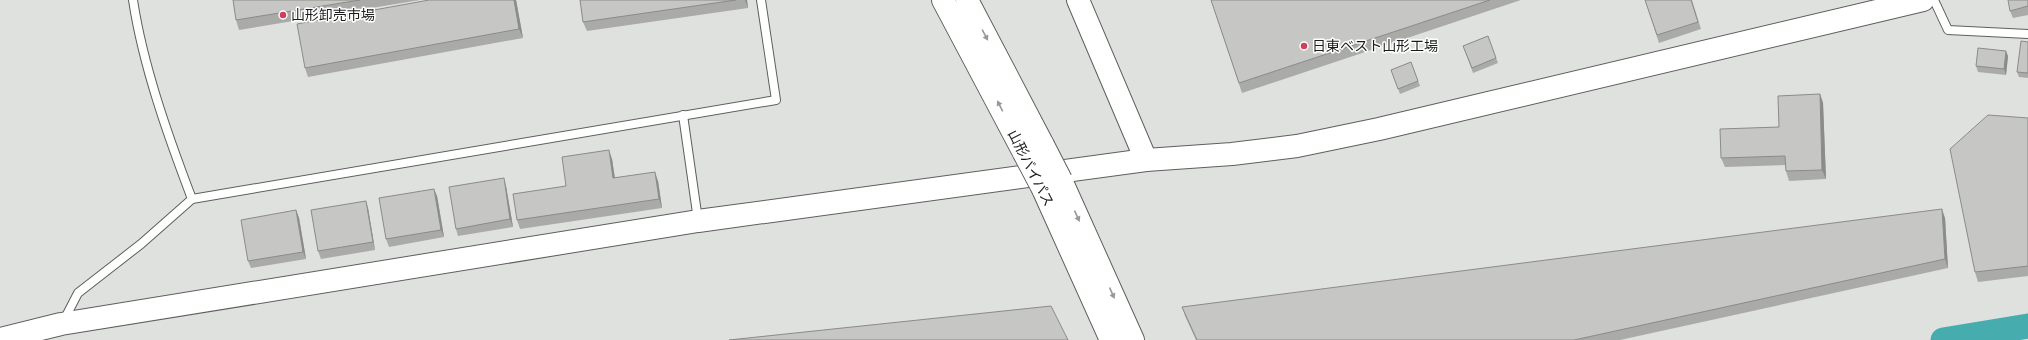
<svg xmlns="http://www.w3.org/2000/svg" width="2028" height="340" viewBox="0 0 2028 340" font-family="Raleway,'Noto Sans JP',sans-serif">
<rect width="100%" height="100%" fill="#dee1de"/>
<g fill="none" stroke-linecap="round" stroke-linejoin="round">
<!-- river -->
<polyline stroke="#46acad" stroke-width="25" points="1943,340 2028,326"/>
<!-- lane casing -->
<g stroke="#5d5f5d" stroke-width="10">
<g id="lane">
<path d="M133,0C143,66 168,136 192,199"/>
<polyline points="1934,0 1948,30 2028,34"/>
<polyline points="683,115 698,220"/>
<polyline points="64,320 78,293 141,244 192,199 776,100 761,0"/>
</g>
</g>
<!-- secondary casing -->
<g stroke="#5d5f5d" stroke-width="24">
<polyline id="secondary" points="0,339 61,324 698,221 1146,160 1232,154 1297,146 1379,129 1923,0"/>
</g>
<!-- highway casing -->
<g stroke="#5d5f5d" stroke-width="24">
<g id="highway">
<polyline points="943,0 1024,153"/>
<polyline points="967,0 1043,145"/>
<polyline points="1078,0 1146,160"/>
<polyline points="1061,180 1133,340"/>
<polyline points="1043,189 1111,340"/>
</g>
</g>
<!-- lane -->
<use href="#lane" stroke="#fff" stroke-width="8"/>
<!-- secondary -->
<use href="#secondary" stroke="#fff" stroke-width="22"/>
<!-- highway -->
<use href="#highway" stroke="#fff" stroke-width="22"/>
<!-- highway-bridge casing -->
<g stroke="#5d5f5d" stroke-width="24" stroke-linecap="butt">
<g id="highway-bridge">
<polyline points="1043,145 1061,180"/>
<polyline points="1024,153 1043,189"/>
</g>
</g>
<!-- highway-bridge -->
<use href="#highway-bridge" stroke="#fff" stroke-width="22"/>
</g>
<!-- wall -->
<g fill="#aaaba9">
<polygon points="233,0 420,0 239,30 236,20"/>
<polygon points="429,0 516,0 523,38 308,77 305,68"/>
<polygon points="580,0 747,0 748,8 587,31 583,22"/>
<polygon points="1211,0 1521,0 1242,93"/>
<polygon points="1645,0 1692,0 1701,29 1659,43"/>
<polygon points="2028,0 2028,15 2013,18 2010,11"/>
<polygon points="1488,36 1498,63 1473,73 1463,46"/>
<polygon points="2028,42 2028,78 2019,77 2017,72"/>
<polygon points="2008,56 2006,75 1978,72 1976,66"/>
<polygon points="1411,62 1420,86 1400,94 1391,70"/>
<polygon points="1820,94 1823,103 1826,179 1789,181 1786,171 1785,165 1725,167 1721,158 1779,127"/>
<polygon points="2028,118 2028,276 1978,282 1975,272"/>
<polygon points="612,159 615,178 658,181 662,208 520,229 517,220 566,186"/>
<polygon points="506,186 513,227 458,236 456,229"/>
<polygon points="437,196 444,237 389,247 386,239"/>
<polygon points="368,208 375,250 321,259 318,251"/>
<polygon points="296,210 299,218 306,259 251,268 248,261"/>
<polygon points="1945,218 1948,268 1620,340 1196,340 1185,316 1182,307"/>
</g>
<!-- shaded-wall -->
<g fill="#8b8b89">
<polygon points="514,0 516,0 523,38 519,29"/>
<polygon points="745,0 747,0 748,8"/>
<polygon points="2006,51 2008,56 2006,75 2004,69"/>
<polygon points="1820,94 1823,103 1826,179 1822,170"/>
<polygon points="609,150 612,159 616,187 613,178"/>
<polygon points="655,172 658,181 662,208 659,199"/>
<polygon points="504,178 506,186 513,227 510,219"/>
<polygon points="434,189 437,196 444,237 441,230"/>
<polygon points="366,201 368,208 375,250 373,242"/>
<polygon points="1942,209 1945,218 1948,268 1945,259"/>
<polygon points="296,210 299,218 306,259 303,252"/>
</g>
<!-- building -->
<g fill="#c6c7c4" stroke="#8b8b89">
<polygon points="233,0 360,0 236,20"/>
<polygon points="429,0 514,0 519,29 305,68 297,24"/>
<polygon points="580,0 736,0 583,22"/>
<polygon points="1211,0 1490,0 1239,83"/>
<polygon points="1645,0 1691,0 1698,22 1657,35"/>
<polygon points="2008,0 2028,0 2028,6 2010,11"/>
<polygon points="1488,36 1496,58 1472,68 1463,46"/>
<polygon points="2021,41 2028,42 2028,73 2017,72"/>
<polygon points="1978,48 2006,51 2004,69 1976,66"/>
<polygon points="1411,62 1418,81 1398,89 1391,70"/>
<polygon points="1820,94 1822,170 1786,171 1785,156 1721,158 1720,129 1779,127 1778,96"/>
<polygon points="1988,115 2028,118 2028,266 1975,272 1950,149"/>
<polygon points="609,150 613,178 655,172 659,199 517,220 513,194 566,186 562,157"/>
<polygon points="504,178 510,219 456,229 449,187"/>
<polygon points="434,189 441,230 386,239 379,198"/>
<polygon points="366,201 373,242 318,251 311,210"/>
<polygon points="1942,209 1945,259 1574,340 1197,340 1182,307"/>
<polygon points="296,210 303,252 248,261 241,220"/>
<polygon points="1051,306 1068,340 729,340"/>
</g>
<!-- one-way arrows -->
<defs><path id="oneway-solid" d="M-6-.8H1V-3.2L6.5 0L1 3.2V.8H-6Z"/></defs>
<g fill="#989898">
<use href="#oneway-solid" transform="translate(985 35) rotate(62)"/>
<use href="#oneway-solid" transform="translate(1000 106) rotate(-117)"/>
<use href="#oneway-solid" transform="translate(1077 216) rotate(65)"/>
<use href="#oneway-solid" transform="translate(1112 293) rotate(66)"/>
</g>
<!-- markers -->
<g fill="#d03f5a" stroke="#fff" stroke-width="1.5">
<circle cx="283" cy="15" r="4"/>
<circle cx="1304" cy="46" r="4"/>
</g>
<g text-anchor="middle" stroke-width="3" stroke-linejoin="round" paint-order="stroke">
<!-- poi labels -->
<g font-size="14" fill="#1a1b1a" stroke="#fff" text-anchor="start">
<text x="291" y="20">山形卸売市場</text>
<text x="1312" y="51">日東ベスト山形工場</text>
</g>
<!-- street labels -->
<g font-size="14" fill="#1a1b1a" stroke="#fff">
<text transform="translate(1031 168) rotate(63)" y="5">山形バイパス</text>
</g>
</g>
</svg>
